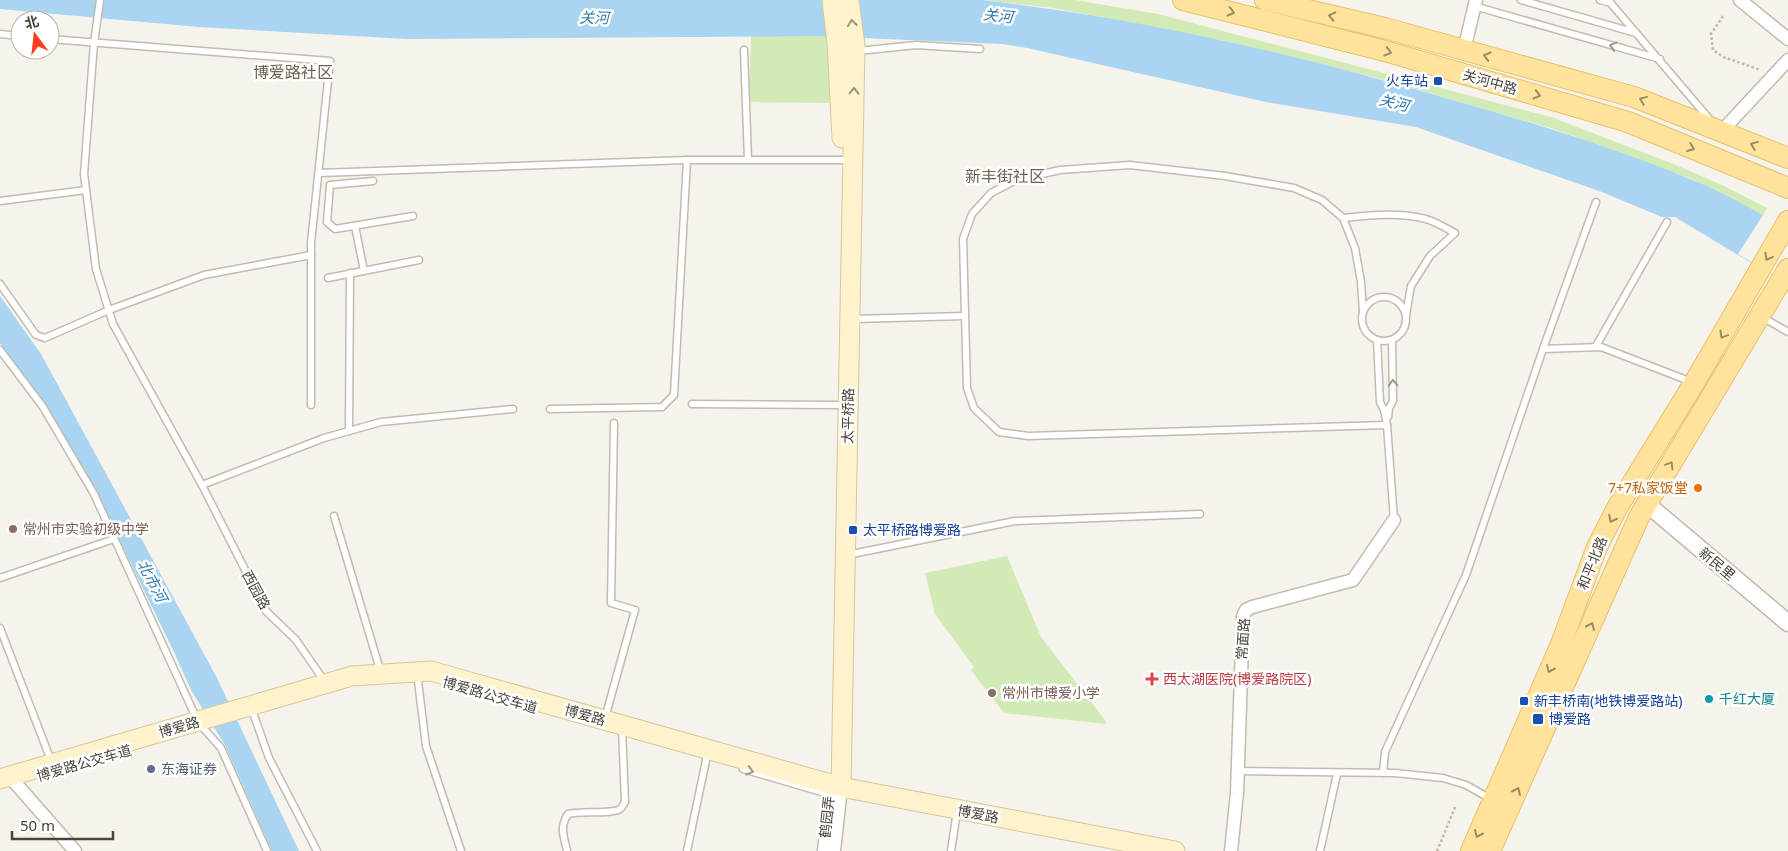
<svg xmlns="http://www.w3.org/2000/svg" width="1788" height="851" viewBox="0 0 1788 851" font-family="'Noto Sans','Noto Sans SC',sans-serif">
<rect width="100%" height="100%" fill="#f6f3ec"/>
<!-- green -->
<g fill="#d2eab5">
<polygon points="982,0 1075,0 1158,14 1551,117 1676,165 1724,186 1767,208 1763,215 1692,179 1554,129 1377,78 1225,41 1054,8"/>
<polygon points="751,35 826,36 834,103 749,102"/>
<polygon points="1007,556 1041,637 1105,720 1106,724 1004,713 971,670 974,667 935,614 925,573"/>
</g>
<!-- water -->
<g fill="#a9d4f2">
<path d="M0,0H982C1140,18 1297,54 1449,99C1531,122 1612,147 1690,179C1724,192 1756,212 1788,229V285L1675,217H1662L1602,192L1416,127L1266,102L1027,48L1003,44L816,36L407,39L199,27L0,9Z"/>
<polygon points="0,296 41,354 217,678 299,851 272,851 225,745 191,690 174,652 96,492 47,406 0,343"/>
</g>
<!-- pier -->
<polygon fill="#f6f3ec" points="1763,215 1788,229 1788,285 1738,254"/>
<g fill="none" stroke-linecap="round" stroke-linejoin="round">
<!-- service casing -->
<g stroke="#c2bbae" stroke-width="9">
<g id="service">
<polyline points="100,0 94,43 84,174 96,269 113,324 202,485 324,438 381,422 513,409"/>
<polyline points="1521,0 1636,33"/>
<polyline points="1600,0 1611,3"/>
<polyline points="1608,0 1711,121"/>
<polyline points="1474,6 1660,59"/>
<polyline points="0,34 20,36"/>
<polyline points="50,39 330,61 311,243 311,405"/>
<polyline points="744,50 748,160"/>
<polyline points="858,51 916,45 980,49"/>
<polyline points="319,173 687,160 843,160"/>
<polyline points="373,181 330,185 327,222 335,229 413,216"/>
<polyline points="0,201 86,190"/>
<path d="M1343,218C1372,215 1398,212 1426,219C1436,222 1446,228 1455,233L1430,256L1411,286L1406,315"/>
<polyline points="355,226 364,271"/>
<polyline points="328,278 419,260"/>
<polyline points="0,284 36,335 45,338 109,310 204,275 311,255"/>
<circle cx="1384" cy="319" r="22"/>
<polyline points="1363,311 1361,282 1355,248 1343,218 1322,200 1294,188 1225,176 1130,165 1060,170 1016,180 991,193 972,214 963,239 967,388 974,408 999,432 1028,436 1387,425"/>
<polyline points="1762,317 1788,332"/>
<polyline points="852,319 965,316"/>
<polyline points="1377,340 1380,402 1384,410 1387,425 1394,520"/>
<polyline points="1596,346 1667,222"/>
<polyline points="1543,349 1601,347 1692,382"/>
<polyline points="0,350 43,407 94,494 198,722 221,748 267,851"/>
<polyline points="692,404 838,405"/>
<polyline points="550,409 662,407 674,395 687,160"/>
<polyline points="1388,417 1389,408 1393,401 1392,340"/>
<polyline points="349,431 350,273"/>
<polyline points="202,485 266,611 296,640 325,682"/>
<polyline points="334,516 381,673"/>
<polyline points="847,555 1015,521 1200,514"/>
<polyline points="0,578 114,539"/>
<polyline points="0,628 52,763"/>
<polyline points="417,673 426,746 461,851"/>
<polyline points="251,707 269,758 317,851"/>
<polyline points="605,718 635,610 611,603 614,423"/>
<polyline points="743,769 832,795"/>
<polyline points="1238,771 1395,773 1443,778 1466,785 1491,799"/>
<polyline points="1383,773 1385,752 1466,575 1543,349 1596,202"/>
<path d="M567,851C564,836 559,828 568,814C579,811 614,814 620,809C623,807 623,804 625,802L622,728"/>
<polyline points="687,851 708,751"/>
<polyline points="951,851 957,811"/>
<polyline points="1320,851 1337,774"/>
</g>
</g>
<!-- minor casing -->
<g stroke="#c2bbae" stroke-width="15">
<g id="minor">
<polyline points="1740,0 1788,39"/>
<polyline points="1464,50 1476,0"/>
<polyline points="1721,132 1788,60"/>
<polyline points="10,777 75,851"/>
<polyline points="824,851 831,784"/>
<polyline points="834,851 841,787"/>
<polyline points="1231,851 1237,793 1243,616 1246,610 1252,607 1353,580 1394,520"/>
</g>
</g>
<!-- tertiary casing -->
<g stroke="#c2bbae" stroke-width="19">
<polyline id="tertiary" points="1647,504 1788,623"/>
</g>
<!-- secondary casing -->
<g stroke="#d6c79b" stroke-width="21">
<g id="secondary">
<polyline points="832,0 837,43 842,138"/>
<polyline points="0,779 352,676 431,671 841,787 1175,851"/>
<polyline points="841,787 855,46 849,0"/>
</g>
</g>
<!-- primary casing -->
<g stroke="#e6c16a" stroke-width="22">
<g id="primary">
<polyline points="1183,0 1385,51 1628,122 1788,188"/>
<polyline points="1265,0 1385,28 1634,97 1788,158"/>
<polyline points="1471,851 1561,644 1597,547 1617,508 1694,383 1788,221"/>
<polyline points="1490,851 1639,517 1788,269"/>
</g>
</g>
<!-- path -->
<g stroke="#c4b79f" stroke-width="2.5" stroke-dasharray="2.5 2.5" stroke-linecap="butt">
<polyline points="1723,16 1711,34 1713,50 1723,57 1761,70"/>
<polyline points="1437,851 1456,805"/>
</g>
<!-- service -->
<use href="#service" stroke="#fff" stroke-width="6"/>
<!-- minor -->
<use href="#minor" stroke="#fff" stroke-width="12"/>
<!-- tertiary -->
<use href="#tertiary" stroke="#fff" stroke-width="16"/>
<!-- secondary -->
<use href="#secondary" stroke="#fff3cd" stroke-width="19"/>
<!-- primary -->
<use href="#primary" stroke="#ffe39c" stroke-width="20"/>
</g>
<!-- one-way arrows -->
<defs><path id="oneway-chevron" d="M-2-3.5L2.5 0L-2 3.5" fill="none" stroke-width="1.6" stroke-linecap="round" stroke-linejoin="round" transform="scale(1.25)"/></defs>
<g stroke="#9c8c66">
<use href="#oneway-chevron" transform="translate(1231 12) rotate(14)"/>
<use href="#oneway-chevron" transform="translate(1332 16) rotate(-167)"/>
<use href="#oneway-chevron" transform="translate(1388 52) rotate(16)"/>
<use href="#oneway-chevron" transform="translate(1487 56) rotate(-164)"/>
<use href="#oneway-chevron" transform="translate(1537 95) rotate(16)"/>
<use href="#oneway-chevron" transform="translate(1643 100) rotate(-158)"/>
<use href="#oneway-chevron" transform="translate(1754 145) rotate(-158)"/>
<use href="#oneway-chevron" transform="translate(1691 148) rotate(23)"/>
<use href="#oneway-chevron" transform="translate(1768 257) rotate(119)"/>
<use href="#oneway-chevron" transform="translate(1723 335) rotate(121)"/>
<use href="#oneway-chevron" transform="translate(1670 465) rotate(-59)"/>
<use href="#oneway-chevron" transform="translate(1612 519) rotate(117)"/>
<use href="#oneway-chevron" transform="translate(1591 626) rotate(-66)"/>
<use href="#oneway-chevron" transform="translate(1550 669) rotate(114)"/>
<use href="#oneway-chevron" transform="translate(1517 791) rotate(-66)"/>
<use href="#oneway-chevron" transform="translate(1478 834) rotate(114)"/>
</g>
<g stroke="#9c937c">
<use href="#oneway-chevron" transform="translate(852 23) rotate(-97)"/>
<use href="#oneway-chevron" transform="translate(854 91) rotate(-89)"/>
</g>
<g stroke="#9c9892">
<use href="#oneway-chevron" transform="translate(1613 46) rotate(-164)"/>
<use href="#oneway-chevron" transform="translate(1393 383) rotate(-92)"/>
<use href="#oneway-chevron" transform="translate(750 771) rotate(16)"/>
</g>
<!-- markers -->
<g fill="#1a4fb4" stroke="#fff" stroke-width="2">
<rect x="1433" y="76" width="10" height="10" rx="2.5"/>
<rect x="848" y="525" width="10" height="10" rx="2.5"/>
<rect x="1519" y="696" width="10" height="10" rx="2.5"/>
<rect x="1532" y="713" width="12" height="12" rx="2.5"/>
</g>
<circle fill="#e8710a" stroke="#fff" stroke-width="2" cx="1698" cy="488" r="5"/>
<g fill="#8d6e63" stroke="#fff" stroke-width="2">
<circle cx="13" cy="529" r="5"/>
<circle cx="992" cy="693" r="5"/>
</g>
<path fill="#e0444e" stroke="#fff" stroke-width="2" d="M1149.5 671.5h5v5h5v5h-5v5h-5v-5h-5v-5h5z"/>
<circle fill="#0f9aa8" stroke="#fff" stroke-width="2" cx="1709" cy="699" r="5"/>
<circle fill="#5c6f8a" stroke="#fff" stroke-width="2" cx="151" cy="769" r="5"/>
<g text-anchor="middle" stroke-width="5" stroke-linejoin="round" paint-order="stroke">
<!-- transit labels -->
<g font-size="14" fill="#164399" stroke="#fff" text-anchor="start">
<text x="1428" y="86" text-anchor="end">火车站</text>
<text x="863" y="535">太平桥路博爱路</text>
<text x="1534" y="706">新丰桥南(地铁博爱路站)</text>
<text x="1549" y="724">博爱路</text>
</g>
<!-- street labels -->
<g font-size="14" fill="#4b4439" stroke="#fff">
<text transform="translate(1490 82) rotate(16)" y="5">关河中路</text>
<text transform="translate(848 416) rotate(-89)" y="5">太平桥路</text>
<text transform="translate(1592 563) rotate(-68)" y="5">和平北路</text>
<text transform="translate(1717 564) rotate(40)" y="5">新民里</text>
<text transform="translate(256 590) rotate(61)" y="5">西园路</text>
<text transform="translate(1243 639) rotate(-86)" y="5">常面路</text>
<text transform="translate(490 695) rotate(16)" y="5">博爱路公交车道</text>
<text transform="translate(585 715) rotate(16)" y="5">博爱路</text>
<text transform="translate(179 727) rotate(-16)" y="5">博爱路</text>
<text transform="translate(84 763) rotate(-16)" y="5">博爱路公交车道</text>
<text transform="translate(978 814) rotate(11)" y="5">博爱路</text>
<text transform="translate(827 817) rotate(-84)" y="5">鹤园弄</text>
</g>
<!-- food labels -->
<g font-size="14" fill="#c56008" stroke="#fff" text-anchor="end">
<text x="1688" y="493">7+7私家饭堂</text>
</g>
<!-- education labels -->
<g font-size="14" fill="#785e54" stroke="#fff" text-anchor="start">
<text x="23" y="534">常州市实验初级中学</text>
<text x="1002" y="698">常州市博爱小学</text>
</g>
<!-- health labels -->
<g font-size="14" fill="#be3a42" stroke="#fff" text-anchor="start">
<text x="1163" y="684">西太湖医院(博爱路院区)</text>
</g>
<!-- culture labels -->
<g font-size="14" fill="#0d838f" stroke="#fff" text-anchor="start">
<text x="1719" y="704">千红大厦</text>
</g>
<!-- service labels -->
<g font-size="14" fill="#4e5e75" stroke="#fff" text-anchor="start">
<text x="161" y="774">东海证券</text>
</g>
<!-- water labels -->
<g font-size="15" font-style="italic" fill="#2e7ab2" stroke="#fff">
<text transform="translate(998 16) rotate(6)" y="5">关河</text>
<text transform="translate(594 18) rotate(1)" y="5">关河</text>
<text transform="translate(1394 103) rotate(14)" y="5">关河</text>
<text transform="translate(152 581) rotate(62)" y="5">北市河</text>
</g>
<!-- quarter labels -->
<g font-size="16" fill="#6e6250" stroke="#fff">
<text x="293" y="78">博爱路社区</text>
<text x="1005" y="182">新丰街社区</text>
</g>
</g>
<!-- north arrow -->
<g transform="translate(35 35) rotate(345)"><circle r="24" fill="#ffffff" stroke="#b7b4b0"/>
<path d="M0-4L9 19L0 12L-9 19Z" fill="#fc3f1d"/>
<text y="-8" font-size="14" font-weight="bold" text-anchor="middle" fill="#4b4439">北</text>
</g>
<!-- scale -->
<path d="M12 831v8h101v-8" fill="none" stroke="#4b4439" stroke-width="2.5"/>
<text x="20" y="831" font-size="15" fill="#4b4439" stroke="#ffffff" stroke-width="4" paint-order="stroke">50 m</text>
</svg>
